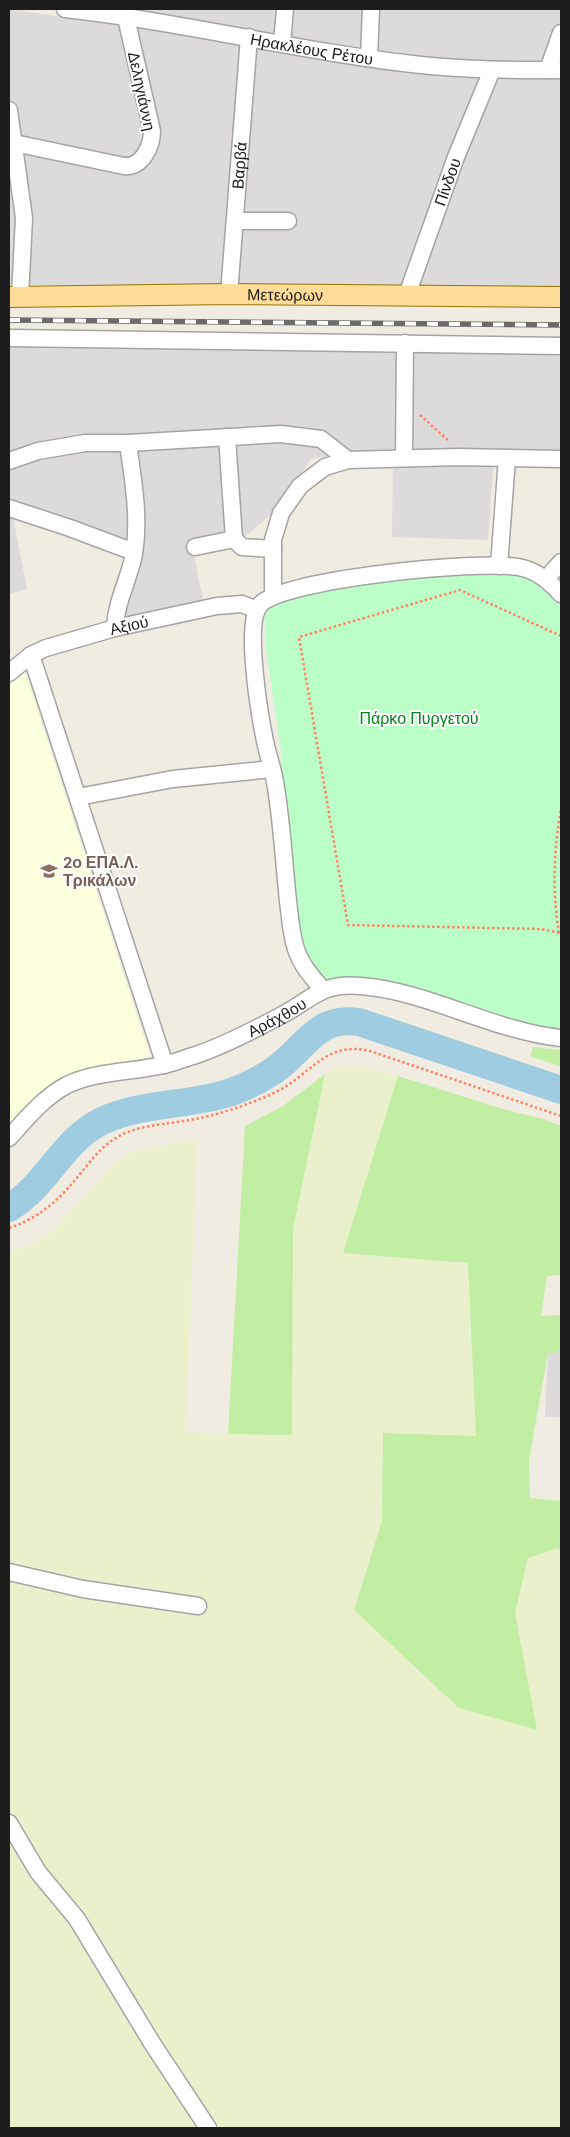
<svg xmlns="http://www.w3.org/2000/svg" width="570" height="2137" viewBox="0 0 570 2137" font-family="'DM Sans',sans-serif">
<rect width="100%" height="100%" fill="#f0ece2"/>
<!-- residential -->
<g fill="#dcdada">
<polygon points="9,9 134,28 134,9 561,9 561,288 9,285"/>
<polygon points="9,346 561,353 561,455 494,454 488,540 392,537 393,453 360,457 336,443 327,456 311,459 276,510 247,535 192,545 203,600 128,619 124,605 142,548 9,503"/>
<polygon points="9,516 13,517 27,589 9,594"/>
<polygon points="548,1352 561,1352 561,1417 545,1417"/>
</g>
<!-- education -->
<polygon fill="#fcffdc" points="25,672 150,1056 72,1079 9,1128 9,686"/>
<!-- farmland -->
<polygon fill="#eaf0cc" points="351,1065 360,1065 398,1076 343,1253 468,1263 476,1436 383,1433 382,1521 354,1610 537,1729 515,1613 528,1558 559,1548 561,1551 561,2128 9,2128 9,1252 28,1245 53,1231 116,1161 133,1151 197,1139 186,1432 292,1435 293,1229 325,1074 335,1067"/>
<!-- grass -->
<g fill="#c1eea3">
<polygon points="533,1047 561,1050 561,1067 530,1056"/>
<polygon points="325,1074 293,1229 292,1435 228,1434 245,1126 283,1106"/>
<polygon points="398,1076 503,1109 543,1119 561,1126 561,1275 547,1276 541,1316 561,1315 561,1352 548,1353 529,1460 530,1498 561,1501 561,1551 558,1548 528,1558 515,1613 537,1730 459,1708 354,1610 382,1521 383,1433 476,1436 468,1263 343,1253"/>
</g>
<!-- park -->
<polygon fill="#bbfec7" points="496,571 530,577 561,601 561,1033 326,978 309,966 295,926 281,751 266,648 264,608 271,601 341,586 397,578"/>
<g fill="none" stroke-linecap="round" stroke-linejoin="round">
<!-- river -->
<path stroke="#9fcce1" stroke-width="28" d="M9,1208C45,1186 60,1147 93,1126C134,1100 199,1108 244,1087C257,1081 270,1074 280,1066C308,1043 319,1016 359,1022L561,1090"/>
<!-- minor casing -->
<g stroke="#a4a4a4" stroke-width="19">
<g id="minor">
<path id="s1" d="M65,9C184,22 301,52 421,65C468,70 514,70 561,70"/>
<polyline points="282,43 285,9"/>
<polyline points="369,58 371,9"/>
<polyline points="548,70 561,33"/>
<polyline points="9,110 24,218 20,297"/>
<path d="M14,143L124,166C142,168 152,146 152,131L124,9"/>
<polyline points="235,221 288,221"/>
<path id="s2" d="M229,294L249,37"/>
<path id="s3" d="M407,295L456,157L492,70"/>
<polyline points="9,338 561,346"/>
<polyline points="227,437 234,539 242,547 273,549"/>
<polyline points="404,458 405,343"/>
<polyline points="9,461 38,451 85,443 128,443 281,434 321,439 348,460"/>
<polyline points="9,508 70,528 134,552"/>
<polyline points="195,547 234,539"/>
<polyline points="499,566 507,458"/>
<polyline points="546,579 561,562"/>
<polyline points="273,595 273,540 281,513 300,486 325,467 348,460 458,457 561,459"/>
<path d="M115,628C116,601 129,580 134,554C140,517 133,480 128,443"/>
<polyline points="31,655 165,1065"/>
<path id="s4" d="M9,673L31,655L46,648L115,628L217,606L242,604L257,610"/>
<polyline points="78,797 173,779 272,769"/>
<path d="M323,990C312,977 301,965 296,949C291,934 290,917 288,901C284,863 282,825 276,788C274,770 267,754 264,736C259,711 245,625 259,606C278,579 481,560 518,567C536,570 549,581 561,594"/>
<path id="s5" d="M9,1138C26,1119 44,1097 67,1085C96,1071 133,1072 163,1065C174,1063 185,1058 196,1055C225,1045 254,1030 282,1015C313,999 321,982 361,986C427,991 493,1031 561,1038"/>
<polyline points="9,1572 83,1589 198,1606"/>
<polyline points="9,1823 38,1872 77,1919 152,2043 208,2128"/>
</g>
</g>
<!-- major casing -->
<g stroke="#977400" stroke-width="22">
<g id="major">
<path id="s6" d="M9,297L229,294L561,297"/>
</g>
</g>
<!-- path -->
<g stroke="#ff8364" stroke-width="2.5" stroke-dasharray="2.5 2.5" stroke-linecap="butt">
<polyline points="420,415 449,441"/>
<polyline points="561,636 460,590 299,637 348,925 541,929 561,933"/>
<path d="M559,933C552,892 554,849 561,808"/>
<path d="M9,1228C34,1220 53,1205 70,1186C86,1168 99,1146 121,1135C143,1124 172,1124 195,1119C221,1114 250,1104 274,1093C310,1076 325,1040 370,1051L561,1116"/>
</g>
<!-- minor -->
<use href="#minor" stroke="#fff" stroke-width="16"/>
<!-- major -->
<use href="#major" stroke="#ffdd98" stroke-width="20"/>
<!-- rail casing -->
<g stroke="#6b6b6b" stroke-width="5.5">
<polyline id="rail" points="9,320 561,325"/>
</g>
<!-- rail -->
<use href="#rail" stroke="#fff" stroke-width="4" stroke-dasharray="11" stroke-linecap="butt"/>
</g>
<!-- icons -->
<defs>
<g id="school-bare" transform="scale(1.35)"><path d="M0-5L7-2L0 1L-7-2ZM-4 1L0 2.5L4 1V4Q0 6-4 4Z" fill="#8d6e63" stroke="#fff" stroke-width="2.5" paint-order="stroke"/></g>
</defs>
<g fill-rule="evenodd">
<use href="#school-bare" x="49" y="871"/>
</g>
<g text-anchor="middle" stroke-width="4" stroke-linejoin="round" paint-order="stroke">
<!-- street labels -->
<g font-size="16" fill="#1d1d1d" stroke="#fff">
<text dy="6" stroke="none"><textPath href="#s1" startOffset="250">Ηρακλέους Ρέτου</textPath></text>
<text transform="translate(142 91) rotate(78)" y="6">Δεληγιάννη</text>
<text dy="6" stroke="none"><textPath href="#s2" startOffset="129">Βαρβά</textPath></text>
<text dy="6" stroke="none"><textPath href="#s3" startOffset="120">Πίνδου</textPath></text>
<text dy="6" stroke="none"><textPath href="#s6" startOffset="276">Μετεώρων</textPath></text>
<text dy="6" stroke="none"><textPath href="#s4" startOffset="131">Αξιού</textPath></text>
<text dy="6" stroke="none"><textPath href="#s5" startOffset="301">Αράχθου</textPath></text>
</g>
<!-- park labels -->
<g font-size="16" fill="#02851a" stroke="#fff">
<text x="419" y="724">Πάρκο Πυργετού</text>
</g>
<!-- education labels -->
<g font-size="16" font-weight="bold" fill="#785e54" stroke="#fff" text-anchor="start">
<text x="63" y="868">2ο ΕΠΑ.Λ.<tspan x="63" dy="18">Τρικάλων</tspan></text>
</g>
</g>
<!-- border -->
<rect width="570" height="2137" fill="none" stroke="#1d1d1d" stroke-width="20"/>
</svg>
